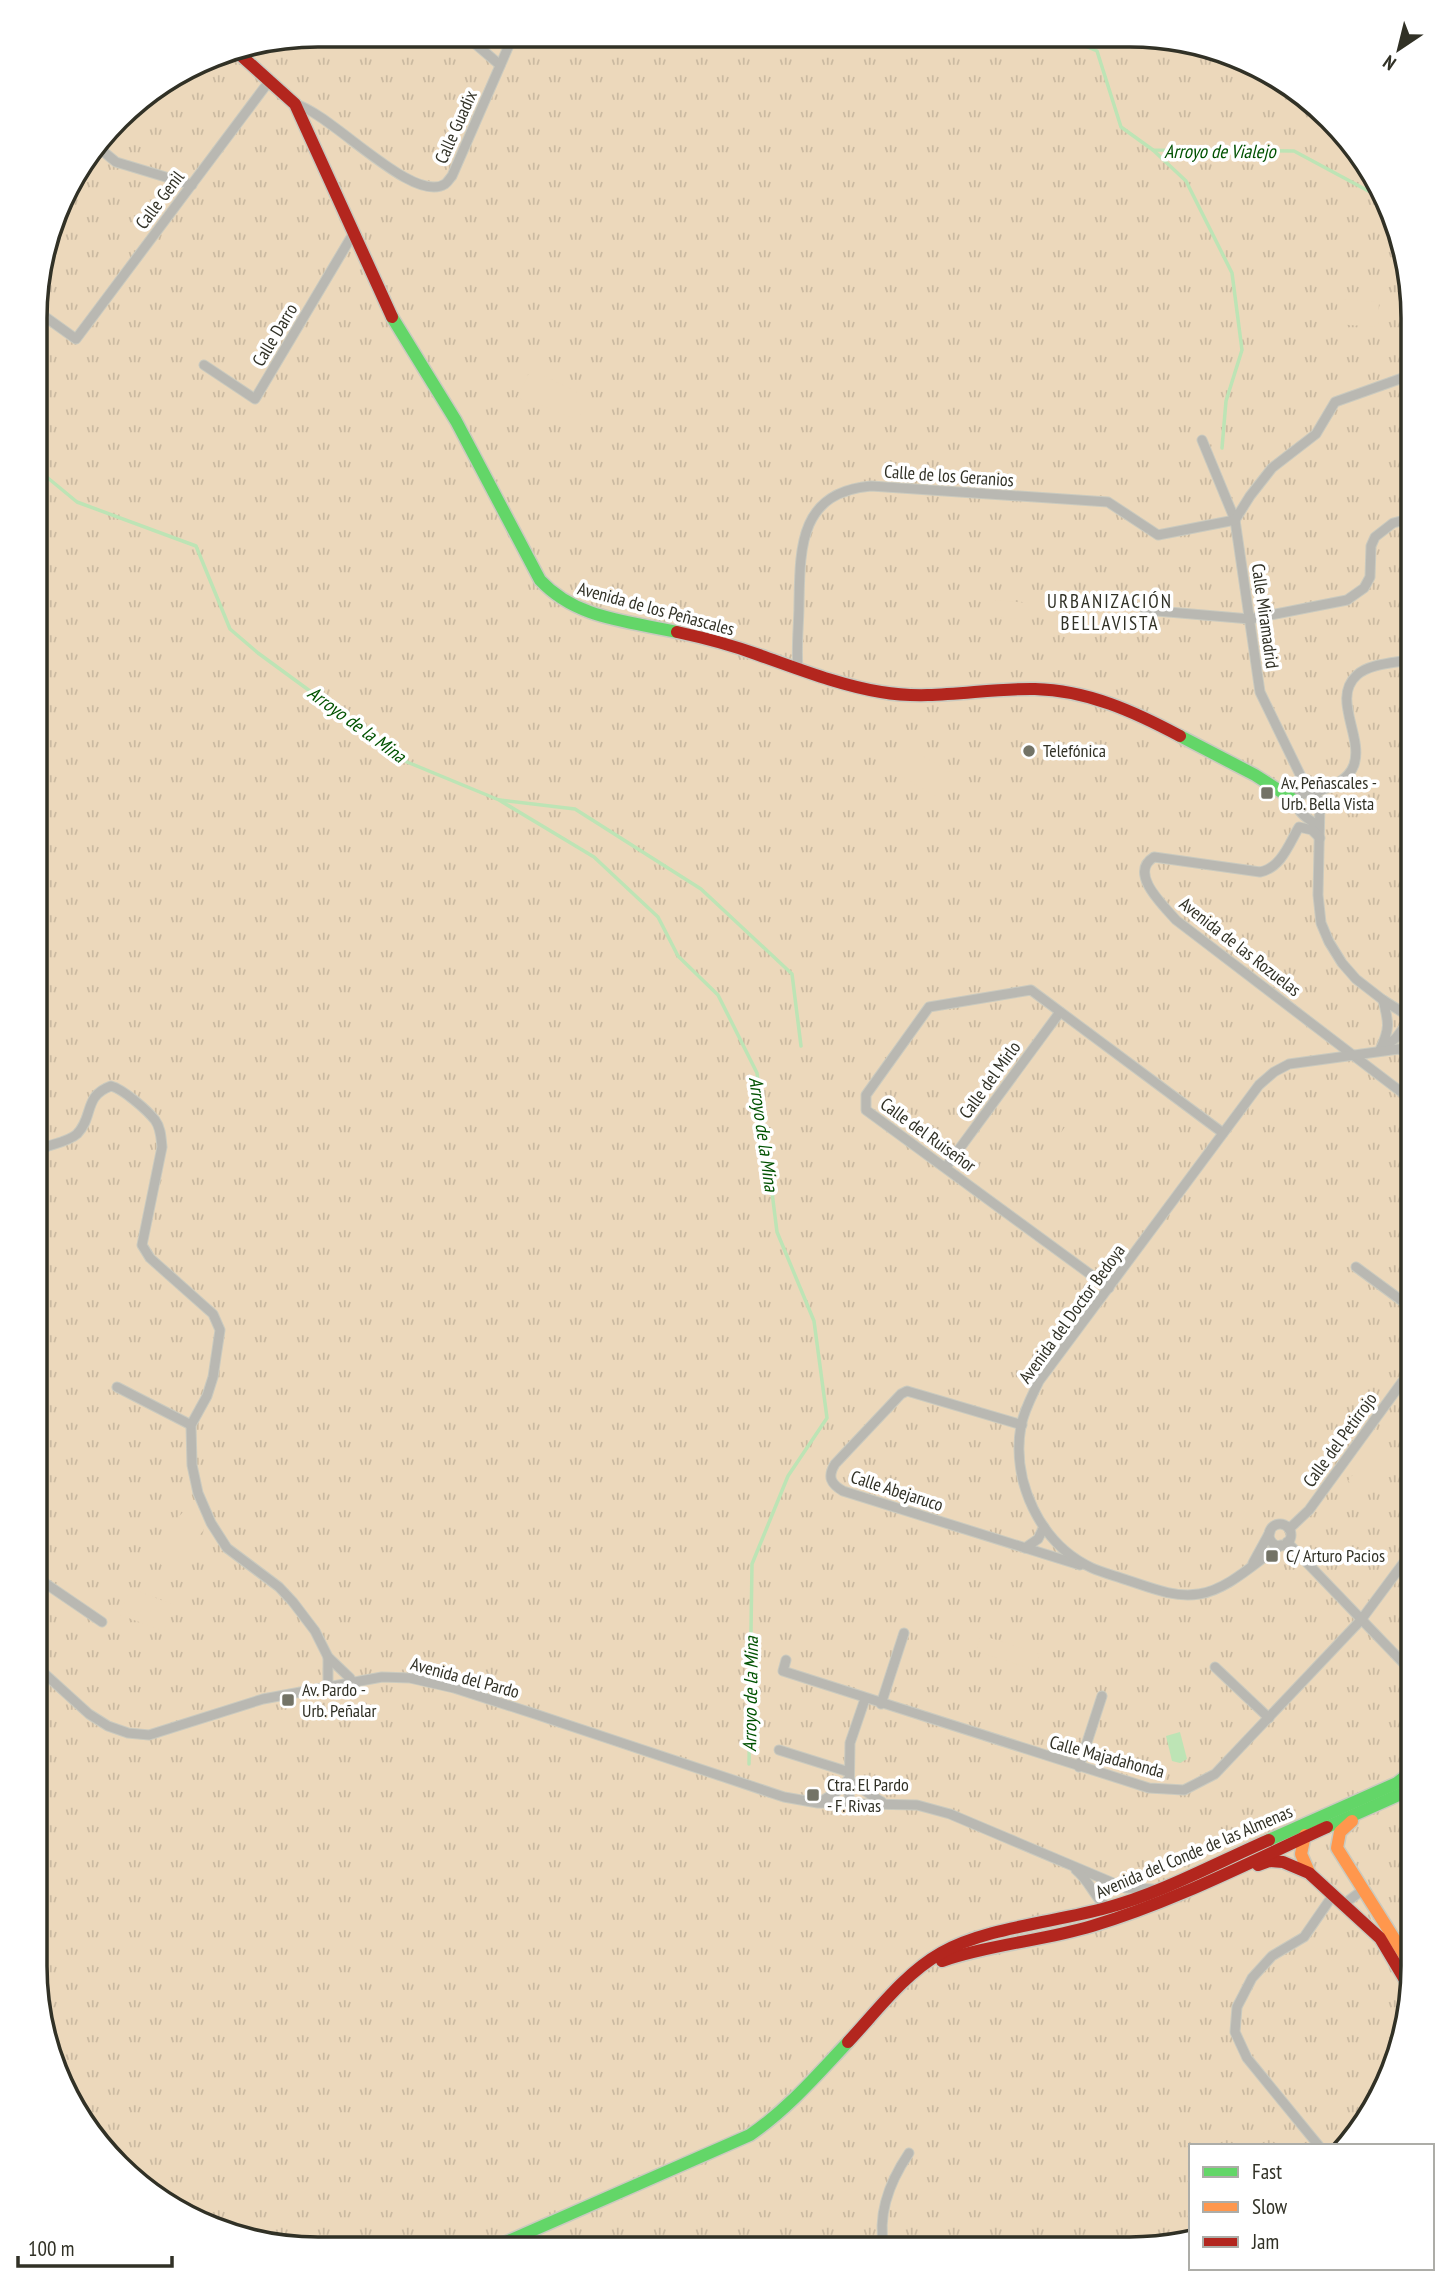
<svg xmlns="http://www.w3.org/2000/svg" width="1448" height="2284" viewBox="0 0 1448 2284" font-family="'PT Sans Narrow',sans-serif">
<defs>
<pattern id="park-tufts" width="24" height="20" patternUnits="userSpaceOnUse" patternTransform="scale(1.75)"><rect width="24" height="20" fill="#ecd8bb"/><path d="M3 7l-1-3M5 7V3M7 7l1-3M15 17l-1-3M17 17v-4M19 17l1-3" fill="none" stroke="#cbbaa1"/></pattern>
</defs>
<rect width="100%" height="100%" fill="#eeeede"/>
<!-- park -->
<polygon fill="url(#park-tufts)" points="318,35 1167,37 1238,56 1302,93 1354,145 1391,209 1413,318 1412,1985 1398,2057 1365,2124 1346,2146 1191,2146 1191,2237 1130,2249 281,2247 210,2228 146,2191 94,2139 57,2075 35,1966 37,281 64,192 131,105 210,56"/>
<!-- garden -->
<g fill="#ecd8bb">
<polygon points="1338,299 1379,302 1378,327 1336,324"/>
<polygon points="531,369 590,399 578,420 534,402 532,405 517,397"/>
<polygon points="993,600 1029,603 1028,619 992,617"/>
<polygon points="903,744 951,773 937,797 889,769"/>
<polygon points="1071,1119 1083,1128 1063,1155 1051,1146"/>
<polygon points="1370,1452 1384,1462 1362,1491 1348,1481"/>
<polygon points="184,1511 204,1530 167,1570 147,1551"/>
<polygon points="130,1588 174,1605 164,1631 120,1615"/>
<polygon points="981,1635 1040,1654 1035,1670 976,1651"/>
</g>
<!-- water -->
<polygon fill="#bde4b5" points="1180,1732 1187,1759 1180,1763 1172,1761 1166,1736"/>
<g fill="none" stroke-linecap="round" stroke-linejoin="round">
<!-- stream -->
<g stroke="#bde4b5" stroke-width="3.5">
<polyline points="1065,37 1097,51 1121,127 1153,150 1294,151 1387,201"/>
<polyline points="1153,150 1186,181 1232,273 1242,350 1226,401 1222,448"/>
<polyline points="37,469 77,502 196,546 230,629 258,653 407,762 499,800 594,857 658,917 678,956 718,995 757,1073 777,1232 814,1321 827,1418 788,1476 752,1564 749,1764"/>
<polyline points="500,800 575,809 701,889 792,974 801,1046"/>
</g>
<!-- street casing -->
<g stroke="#cacabf" stroke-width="11">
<g id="street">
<polyline points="465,35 500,65"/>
<path d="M295,104C331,113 413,205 445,184C448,182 450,178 452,176L513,36"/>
<polyline points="99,148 116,162 192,185"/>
<polyline points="37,311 76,339 270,80"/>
<polyline points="204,365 255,399 353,234"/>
<polyline points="1202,440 1235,520 1260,692 1309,793"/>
<polyline points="1145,610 1250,619 1347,600 1364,588 1370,577 1371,546 1375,537 1393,523 1413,518"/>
<path d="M798,668C796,647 799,624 799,603C800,546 800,492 871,486L1108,502L1158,535L1235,520L1250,496L1272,468L1316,434L1335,402L1408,376"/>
<polyline points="1281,788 1303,794 1314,794 1320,801 1318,895 1321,923 1329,942 1342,963 1356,979 1383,1000 1413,1019"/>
<path d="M1311,793C1402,772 1320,708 1357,675C1369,664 1393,663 1409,660"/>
<path d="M1299,798C1293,813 1309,818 1319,827"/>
<path d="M1320,838L1312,830L1299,827C1289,844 1281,868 1260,872L1154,857C1128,873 1163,905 1176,920L1413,1101"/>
<polyline points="1384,1047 1396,1038 1411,1018"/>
<path d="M1380,1050C1390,1029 1389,1023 1383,1000"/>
<polyline points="1401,1050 1413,1035"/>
<path d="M36,1151C48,1144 67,1143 77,1134C94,1117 83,1096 111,1086C123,1089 147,1110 155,1120C161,1128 161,1138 162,1147L142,1245L150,1258L213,1314L220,1330L213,1377L207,1396L191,1425L192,1465L198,1493L211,1523L227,1548L279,1587L293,1602L315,1631L328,1657L350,1678L352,1683"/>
<polyline points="946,1167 1060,1012"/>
<polyline points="1356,1267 1413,1309"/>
<polyline points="1109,1288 866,1110 866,1095 929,1007 1031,990 1223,1133"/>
<polyline points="117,1387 191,1425"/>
<path d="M1022,1425L907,1391L901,1394L835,1464C827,1477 831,1484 843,1491L1080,1565"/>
<circle cx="1280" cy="1535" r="11"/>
<polyline points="1289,1529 1309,1510 1413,1367"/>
<polyline points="1287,1542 1412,1672"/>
<path d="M1281,1545C1257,1561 1228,1590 1199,1594C1175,1598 1151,1588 1127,1580C1116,1576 1103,1573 1092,1568C1040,1544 1011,1481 1021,1426C1024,1410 1032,1396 1039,1381L1259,1085L1274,1072L1289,1064L1413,1047"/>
<polyline points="1025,1548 1038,1539 1044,1527"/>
<polyline points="1253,1563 1270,1532"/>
<polyline points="36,1577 102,1622"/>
<polyline points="786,1660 783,1671 1149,1788 1184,1790 1215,1774 1361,1620 1413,1550"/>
<polyline points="35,1665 89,1714 108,1726 128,1733 149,1735 263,1699 382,1677 410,1678 454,1688 535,1714 784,1797 818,1803 917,1805 950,1814 1125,1888 1153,1889"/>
<polyline points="1215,1667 1269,1718"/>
<polyline points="328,1687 328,1657"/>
<polyline points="881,1704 904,1633"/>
<polyline points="779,1750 849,1772"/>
<polyline points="1079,1767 1102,1696"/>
<polyline points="848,1780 882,1802"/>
<polyline points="820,1802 835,1793 848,1780"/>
<polyline points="849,1804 850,1743 865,1699"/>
<path d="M1076,1870C1090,1881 1095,1900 1110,1909"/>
<polyline points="1344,1904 1364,1889"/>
<polyline points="1319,2146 1247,2058 1235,2032 1237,2007 1252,1978 1272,1956 1304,1937 1333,1895"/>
<path d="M884,2248C877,2214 890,2181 909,2153"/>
</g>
</g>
<!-- fast casing -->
<g stroke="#cacabf" stroke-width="15">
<g id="fast">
<path d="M392,317L456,421L540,580C576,619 628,621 677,632"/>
<polyline points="1180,736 1255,775 1297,802"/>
<polyline points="1327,1827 1412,1789"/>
<polyline points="1269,1840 1397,1783 1412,1771"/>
<path d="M495,2247L750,2135C788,2109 817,2075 848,2042"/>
</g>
</g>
<!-- slow casing -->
<g stroke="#cacabf" stroke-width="15">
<g id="slow">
<polyline points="1352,1821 1340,1832 1337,1848 1412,1967"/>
<polyline points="1305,1835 1301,1854 1309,1872"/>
</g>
</g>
<!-- jam casing -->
<g stroke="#cacabf" stroke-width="15">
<g id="jam">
<polyline points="236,51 295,104 392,317"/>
<path d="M677,632C705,638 732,645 759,655C799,669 839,685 881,692C932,701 983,688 1035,689C1087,690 1135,712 1180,736"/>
<polyline points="1258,1865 1269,1861 1283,1862 1309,1873 1380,1938 1411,1990"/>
<path d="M942,1961C991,1944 1042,1941 1092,1926C1173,1902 1250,1862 1327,1827"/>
<path d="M848,2042C877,2011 904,1974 941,1953C984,1928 1056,1922 1106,1908C1162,1893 1216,1863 1269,1840"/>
</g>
</g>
<!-- street -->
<use href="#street" stroke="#b9b8b2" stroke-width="9"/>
<!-- fast -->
<use href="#fast" stroke="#63d668" stroke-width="12"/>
<!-- slow -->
<use href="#slow" stroke="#ff974d" stroke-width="12"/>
<!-- jam -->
<use href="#jam" stroke="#b3261e" stroke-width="12"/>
</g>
<!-- markers -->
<g fill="#737366" stroke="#fff" stroke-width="2.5">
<circle cx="1029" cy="751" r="7"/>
<rect x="1260" y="786" width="14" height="14" rx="3.5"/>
<rect x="1265" y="1549" width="14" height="14" rx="3.5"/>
<rect x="281" y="1693" width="14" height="14" rx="3.5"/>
<rect x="806" y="1788" width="14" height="14" rx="3.5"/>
</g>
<g text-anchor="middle" stroke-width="7" stroke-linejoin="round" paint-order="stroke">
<!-- street labels -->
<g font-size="18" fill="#313126" stroke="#fff">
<text transform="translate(456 127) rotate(-66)" y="6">Calle Guadix</text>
<text transform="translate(160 200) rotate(-53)" y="6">Calle Genil</text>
<text transform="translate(275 335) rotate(-59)" y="6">Calle Darro</text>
<text transform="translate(949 476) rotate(4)" y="6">Calle de los Geranios</text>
<text transform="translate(656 609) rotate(15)" y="6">Avenida de los Peñascales</text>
<text transform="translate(1265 616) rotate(82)" y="6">Calle Miramadrid</text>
<text transform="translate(1240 947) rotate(38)" y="6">Avenida de las Rozuelas</text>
<text transform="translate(990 1080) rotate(-54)" y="6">Calle del Mirlo</text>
<text transform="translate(928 1135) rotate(36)" y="6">Calle del Ruiseñor</text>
<text transform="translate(1072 1314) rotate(-54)" y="6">Avenida del Doctor Bedoya</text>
<text transform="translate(1340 1440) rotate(-54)" y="6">Calle del Petirrojo</text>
<text transform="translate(897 1491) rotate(18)" y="6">Calle Abejaruco</text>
<text transform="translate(465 1678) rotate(15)" y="6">Avenida del Pardo</text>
<text transform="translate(1107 1757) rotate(15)" y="6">Calle Majadahonda</text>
<text transform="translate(1194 1852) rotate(-23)" y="6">Avenida del Conde de las Almenas</text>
</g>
<!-- poi labels -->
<g font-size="18" fill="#313126" stroke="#fff" text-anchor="start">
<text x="1043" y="757">Telefónica</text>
<text x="1281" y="789">Av. Peñascales -<tspan x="1281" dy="21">Urb. Bella Vista</tspan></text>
<text x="1286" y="1562">C/ Arturo Pacios</text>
<text x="302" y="1696">Av. Pardo -<tspan x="302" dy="21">Urb. Peñalar</tspan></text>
<text x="827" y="1791">Ctra. El Pardo<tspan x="827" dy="21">- F. Rivas</tspan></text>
</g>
<!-- water labels -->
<g font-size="19" font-style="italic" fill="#005201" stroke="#fff">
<text x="1220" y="158">Arroyo de Vialejo</text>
<text transform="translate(357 724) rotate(36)" y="7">Arroyo de la Mina</text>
<text transform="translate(764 1134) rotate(82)" y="7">Arroyo de la Mina</text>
<text transform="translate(750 1694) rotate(-89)" y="7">Arroyo de la Mina</text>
</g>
<!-- neighbourhood labels -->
<g font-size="19" letter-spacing="2" fill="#313126" stroke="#fff">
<text x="1110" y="608">URBANIZACIÓN<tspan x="1110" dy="22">BELLAVISTA</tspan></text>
</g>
</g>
<!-- crop -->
<path d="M0 0H1448V2284H0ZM318 47H1130A271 271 0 0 1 1401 318V1966A271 271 0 0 1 1130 2237H318A271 271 0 0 1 47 1966V318A271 271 0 0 1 318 47Z" fill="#fff" fill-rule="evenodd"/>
<path fill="none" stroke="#313126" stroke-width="3.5" d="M318 47H1130A271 271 0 0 1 1401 318V1966A271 271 0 0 1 1130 2237H318A271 271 0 0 1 47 1966V318A271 271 0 0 1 318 47Z"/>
<!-- legend -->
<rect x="1189" y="2144" width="245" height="126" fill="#ffffff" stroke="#adada8" stroke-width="2"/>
<rect x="1203" y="2167" width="35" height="10" fill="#63d668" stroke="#adada8" stroke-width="2"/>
<text x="1252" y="2179" font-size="21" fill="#313126">Fast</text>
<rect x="1203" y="2202" width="35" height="10" fill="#ff974d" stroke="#adada8" stroke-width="2"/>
<text x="1252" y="2214" font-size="21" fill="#313126">Slow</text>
<rect x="1203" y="2237" width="35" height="10" fill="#b3261e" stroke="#adada8" stroke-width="2"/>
<text x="1252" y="2249" font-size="21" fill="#313126">Jam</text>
<!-- north arrow -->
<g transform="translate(1399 49) rotate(215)" stroke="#ffffff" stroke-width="5" paint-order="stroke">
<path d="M0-5L12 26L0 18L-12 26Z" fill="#313126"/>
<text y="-10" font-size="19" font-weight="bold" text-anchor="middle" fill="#313126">N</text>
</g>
<!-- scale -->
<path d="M18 2256v10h154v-10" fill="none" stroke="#313126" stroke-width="3.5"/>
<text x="28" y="2256" font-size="21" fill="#313126" stroke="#ffffff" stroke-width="5" paint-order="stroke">100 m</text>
</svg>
